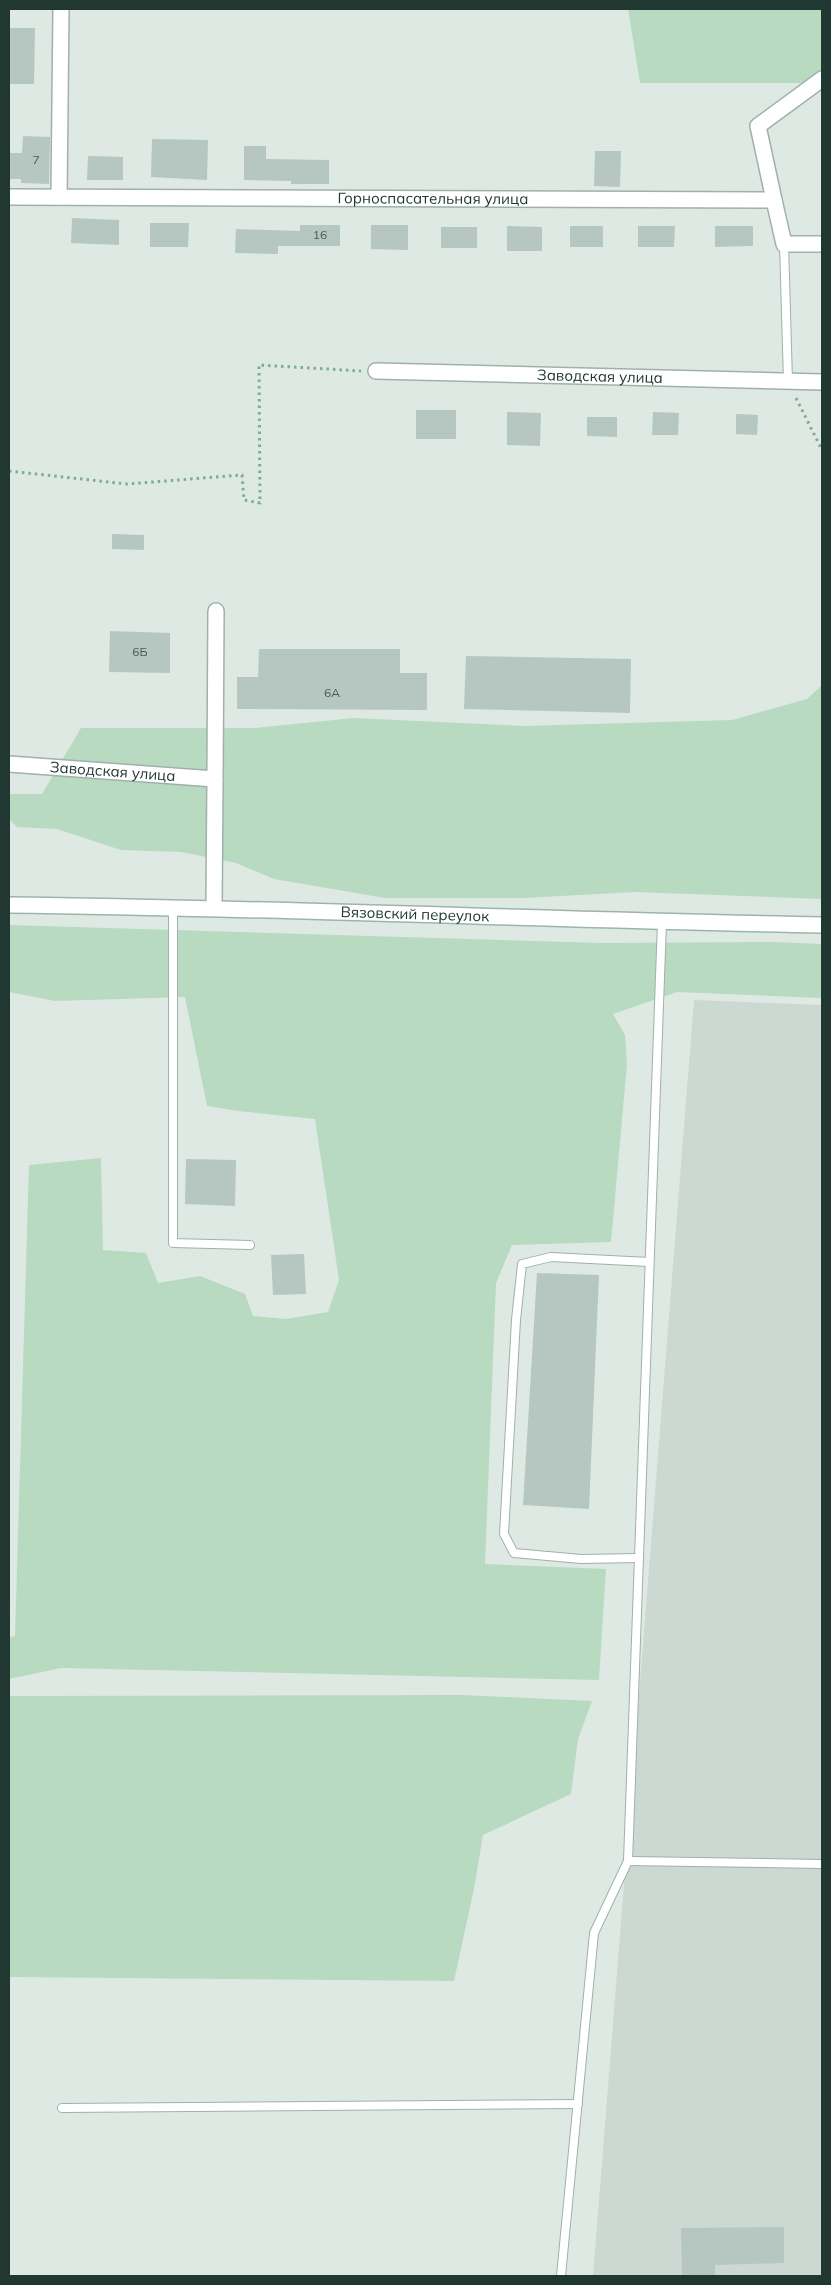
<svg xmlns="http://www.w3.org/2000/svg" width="831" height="2285" viewBox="0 0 831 2285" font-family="Mulish,sans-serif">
<rect width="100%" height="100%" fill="#dee9e4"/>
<!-- built -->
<polygon fill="#ccd9d3" points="694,1000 822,1005 822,2276 593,2276"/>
<!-- green -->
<g fill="#b7dac0">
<polygon points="628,9 822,9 822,83 640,83"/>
<polygon points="822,685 822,899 635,892 524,898 385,898 274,879 236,863 181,852 121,850 57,829 17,827 9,819 9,794 42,794 81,728 255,728 354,718 524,726 732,720 807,699"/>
<polygon points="9,925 602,943 773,942 822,944 822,998 677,992 613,1014 625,1035 627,1064 611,1242 512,1245 496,1283 485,1564 606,1569 599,1680 61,1668 9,1679 9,1637 15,1636 29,1165 101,1158 103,1250 146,1253 158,1283 200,1276 245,1294 253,1316 286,1319 328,1312 339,1280 315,1119 238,1111 207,1106 185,997 55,1001 9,992"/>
<polygon points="462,1695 592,1701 578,1739 571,1794 483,1835 474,1889 454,1981 9,1977 9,1696"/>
</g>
<!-- building -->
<g fill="#b6c6c0">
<polygon points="9,28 35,28 34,84 9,84"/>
<polygon points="23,136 50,137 49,184 21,183 21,179 9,179 9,153 22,153"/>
<polygon points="152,139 208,140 207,180 151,177"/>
<polygon points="244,146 266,146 266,159 329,160 329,184 291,184 291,181 244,180"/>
<polygon points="595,151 621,151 620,187 594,186"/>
<polygon points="88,156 123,157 123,180 87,180"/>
<polygon points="72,218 119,220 119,245 71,243"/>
<polygon points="150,223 189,223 188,247 150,247"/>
<polygon points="300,225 340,225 340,246 278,246 278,254 235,253 236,229 300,231"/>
<polygon points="371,225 408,225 408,250 371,249"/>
<polygon points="507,226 542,227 542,251 507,251"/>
<rect x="570" y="226" width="33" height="21"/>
<polygon points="638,226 675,226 674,247 638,247"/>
<polygon points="715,226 753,226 753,246 715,247"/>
<rect x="441" y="227" width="36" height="21"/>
<rect x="416" y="410" width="40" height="29"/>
<polygon points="507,412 541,413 540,446 507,445"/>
<polygon points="653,412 679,413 678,435 652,435"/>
<polygon points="736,414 758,415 757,435 736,434"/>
<polygon points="587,417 617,417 617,437 587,436"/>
<polygon points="112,534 144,535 144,550 112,549"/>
<polygon points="110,631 170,633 170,673 109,672"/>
<polygon points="259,649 400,649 400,673 427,673 427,710 237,709 237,677 258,677"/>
<polygon points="466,656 631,659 630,713 464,709"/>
<polygon points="186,1159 236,1160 235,1206 185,1204"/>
<polygon points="304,1254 306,1294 273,1295 271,1255"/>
<polygon points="537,1273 599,1275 589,1509 523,1505"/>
<polygon points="784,2227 784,2263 715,2265 715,2276 682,2276 681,2228"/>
</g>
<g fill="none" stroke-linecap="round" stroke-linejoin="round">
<!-- lane casing -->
<g stroke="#a1b0ab" stroke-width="10">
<g id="lane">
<polyline points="784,244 788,381"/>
<polyline points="173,907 173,1243 250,1245"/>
<polyline points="639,1558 581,1559 514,1553 504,1534 516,1320 522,1264 551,1257 649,1262"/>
<polyline points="628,1861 822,1864"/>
<polyline points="62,2108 578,2104"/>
<polyline points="561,2276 594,1933 628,1861 662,922"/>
</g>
</g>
<!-- street casing -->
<g stroke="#a1b0ab" stroke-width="18">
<g id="street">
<path id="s1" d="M9,197L774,200L784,244H822"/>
<polyline points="59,197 61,9"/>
<polyline points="774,200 758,126 822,79"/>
<path id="s2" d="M376,371L822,382"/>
<path id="s3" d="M9,764L215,779L214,907"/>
<polyline points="215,779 216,611"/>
</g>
</g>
<!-- secondary casing -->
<g stroke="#9db4ac" stroke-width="18">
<g id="secondary">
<path id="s4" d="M9,905C280,908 551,920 822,925"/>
</g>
</g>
<!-- path -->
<g stroke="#7fab9d" stroke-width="3" stroke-dasharray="2.5 4" stroke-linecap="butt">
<polyline points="796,398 822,450"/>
<polyline points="9,471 127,484 242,475 244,500 260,503 259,365 361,371"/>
</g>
<!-- lane -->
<use href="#lane" stroke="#fff" stroke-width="8"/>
<!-- street -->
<use href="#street" stroke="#fff" stroke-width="15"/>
<!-- secondary -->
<use href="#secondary" stroke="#fff" stroke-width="15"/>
</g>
<g text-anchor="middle" stroke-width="4" stroke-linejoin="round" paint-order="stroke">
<!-- number labels -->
<g font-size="12" fill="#465c55">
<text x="36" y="164">7</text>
<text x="320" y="239">16</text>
<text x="140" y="656">6Б</text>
<text x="332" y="697">6А</text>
</g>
<!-- street labels -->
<g font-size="15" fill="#203831" stroke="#eef6f2">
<text dy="5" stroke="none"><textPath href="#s1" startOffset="424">Горноспасательная улица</textPath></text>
<text dy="5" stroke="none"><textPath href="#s2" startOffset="224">Заводская улица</textPath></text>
<text dy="5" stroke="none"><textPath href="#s3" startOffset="104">Заводская улица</textPath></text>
<text dy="5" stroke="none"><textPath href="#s4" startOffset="406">Вязовский переулок</textPath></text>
</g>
</g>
<!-- border -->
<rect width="831" height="2285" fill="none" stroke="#203831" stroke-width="20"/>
</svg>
